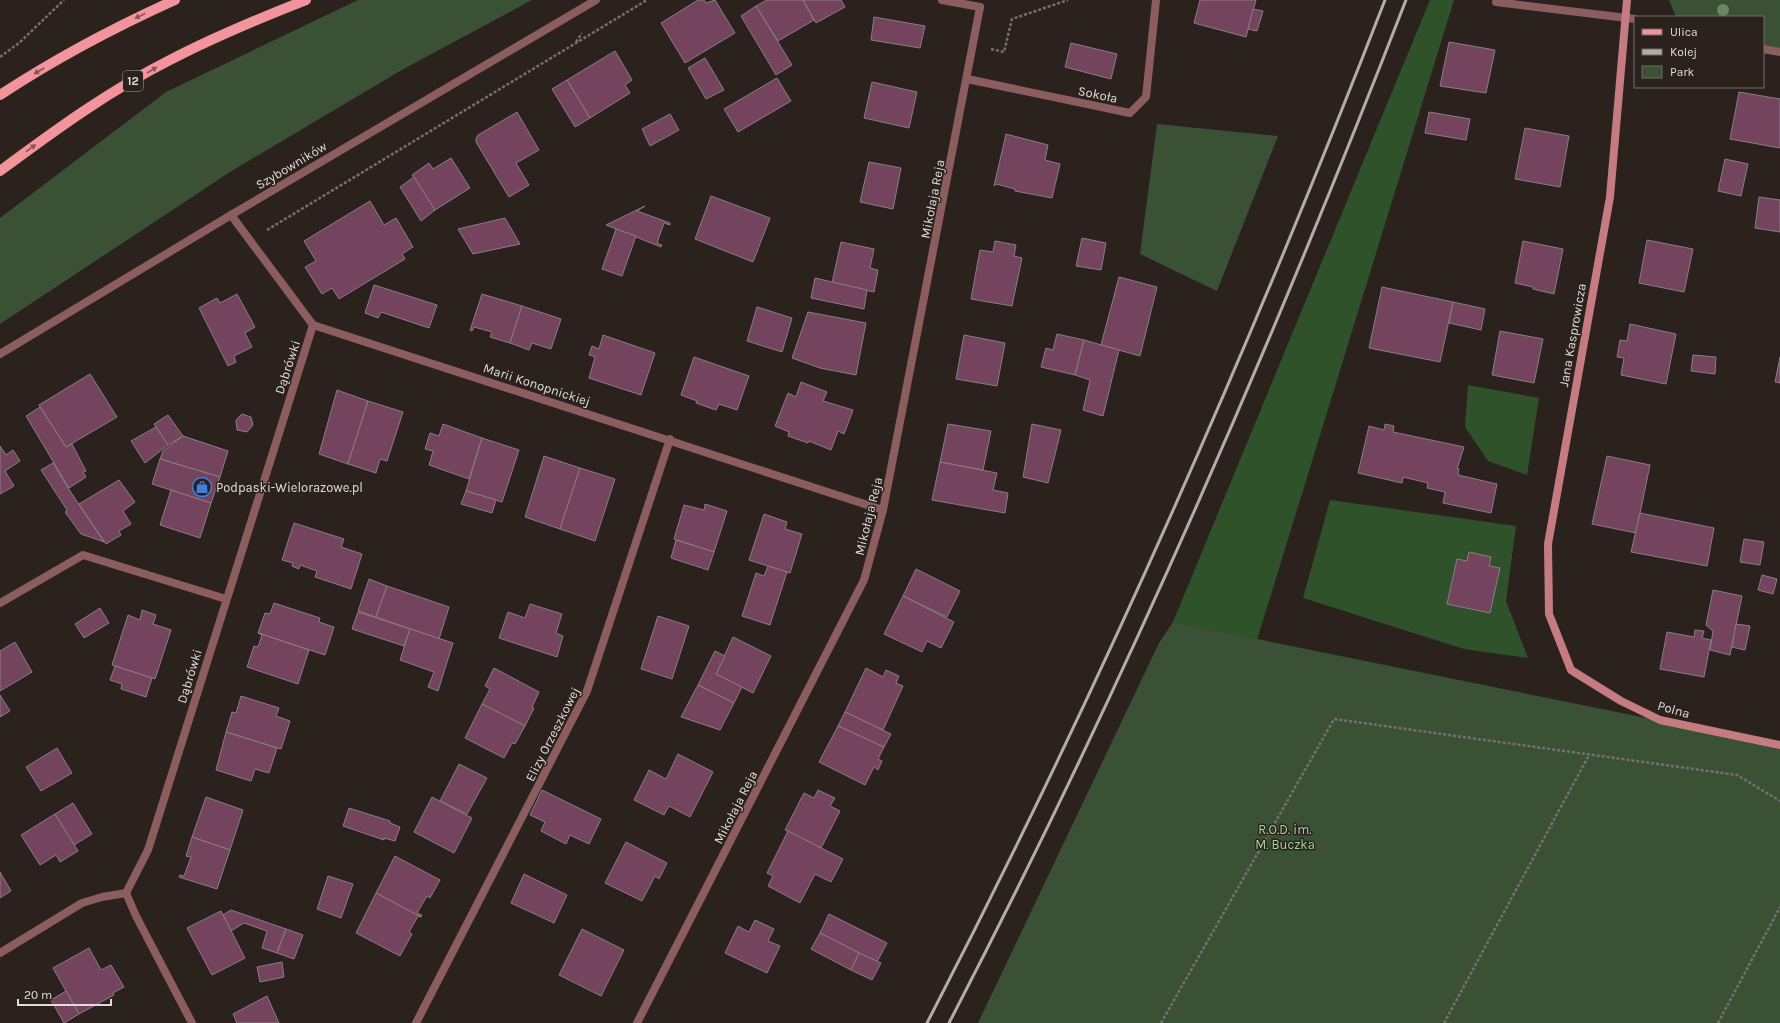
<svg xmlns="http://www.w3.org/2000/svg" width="1780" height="1023" viewBox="0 0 1780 1023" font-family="Karla,sans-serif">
<rect width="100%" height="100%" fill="#2b221d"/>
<!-- green -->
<g fill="#3a5136">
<polygon points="358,0 532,0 400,71 230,172 0,324 0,218 166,92"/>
<polygon points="1669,0 1780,0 1780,52 1763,49 1763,17 1676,17"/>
<polygon points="1157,124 1278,136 1217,291 1140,254"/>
<polygon points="1173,622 1780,745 1780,1023 978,1023 1159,643"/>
</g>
<!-- forest -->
<g fill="#2f522a">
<polygon points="1430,0 1454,0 1257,640 1173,622"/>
<polygon points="1468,385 1539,398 1527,475 1488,461 1465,427"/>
<polygon points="1330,500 1516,526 1506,601 1528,658 1464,649 1303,598"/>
</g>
<!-- building -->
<g fill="#74445f" stroke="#897d83">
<polygon points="698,0 704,0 706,3 715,0 735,33 685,63 661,23"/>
<polygon points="767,0 803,0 814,20 778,41 756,6"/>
<polygon points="803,0 841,0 845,7 816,23"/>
<polygon points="1200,0 1256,0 1246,37 1194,23"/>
<polygon points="756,6 792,65 776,75 741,16"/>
<polygon points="1253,9 1263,11 1257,31 1248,29"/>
<polygon points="874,17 925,26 920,48 871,40"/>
<polygon points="1449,42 1495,50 1486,93 1440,86"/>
<polygon points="1071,43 1117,54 1111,79 1065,67"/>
<polygon points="615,51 632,80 625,85 630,93 590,118 567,80"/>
<polygon points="705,58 724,90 706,99 688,68"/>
<polygon points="777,78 791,101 738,132 724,109"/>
<polygon points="567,80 590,118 575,127 552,89"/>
<polygon points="872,82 917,92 909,128 864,118"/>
<polygon points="1739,92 1780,99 1780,148 1730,139"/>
<polygon points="517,112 539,150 516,163 529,185 509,197 476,142 476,139 478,135"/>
<polygon points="1429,112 1470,119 1466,140 1425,133"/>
<polygon points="670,114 679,130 650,146 642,129"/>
<polygon points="1525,128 1569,136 1560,187 1515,179"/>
<polygon points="1006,134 1048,145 1045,160 1060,164 1052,198 1015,191 1015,189 996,184 994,186"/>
<polygon points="451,158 470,188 435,210 412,175 429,163 433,169"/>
<polygon points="1725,159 1748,164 1741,196 1718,191"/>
<polygon points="869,162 901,168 893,209 860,202"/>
<polygon points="414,177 435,210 421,221 400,187"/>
<polygon points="711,196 770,218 753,262 695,239"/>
<polygon points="1759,197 1780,200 1780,232 1755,228"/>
<polygon points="370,201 384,225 396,218 413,247 402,254 405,259 339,299 332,288 322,294 305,267 316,261 304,241"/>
<polygon points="645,206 637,211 670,223 670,225 664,223 657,243 662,245 661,247 606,225"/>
<polygon points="505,218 520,244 473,254 458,229"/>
<polygon points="616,229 636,236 622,276 602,269"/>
<polygon points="1082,238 1106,243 1101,270 1076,266"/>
<polygon points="1647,240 1693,249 1684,292 1639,283"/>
<polygon points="995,241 1016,245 1014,256 1022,258 1012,306 971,299 980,250 993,252"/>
<polygon points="1523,241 1563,249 1554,294 1533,289 1533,287 1515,283"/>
<polygon points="841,242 874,249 870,268 878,270 874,292 832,283"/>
<polygon points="1119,277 1157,287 1140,356 1101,345"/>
<polygon points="815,278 867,290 864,309 811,298"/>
<polygon points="374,285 437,305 429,328 381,312 378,318 365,313"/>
<polygon points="1382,287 1453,302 1440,362 1369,348"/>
<polygon points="237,294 255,327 245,333 252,347 234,356 236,362 228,366 199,308 217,298 220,303"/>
<polygon points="482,294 522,306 510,343 490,337 492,332 474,327 472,331 470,330"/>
<polygon points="1453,302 1485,309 1481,330 1449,323"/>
<polygon points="522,306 561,319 551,349 532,343 529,350 510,343"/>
<polygon points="757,307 792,318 782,352 747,341"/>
<polygon points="808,312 866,323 856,375 820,368 792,358"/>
<polygon points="1630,324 1676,334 1666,384 1621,375 1624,358 1617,357 1620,340 1627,341"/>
<polygon points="1500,331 1543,339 1534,383 1492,375"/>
<polygon points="1057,334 1084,340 1075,375 1041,367 1046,348 1053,350"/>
<polygon points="603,335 655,353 641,395 589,378 595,357 589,355 592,346 599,349"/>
<polygon points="964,335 1005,343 997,386 956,379"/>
<polygon points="1084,340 1119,350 1103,416 1083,410 1090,380 1075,375"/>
<polygon points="1693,355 1716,357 1715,374 1691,371"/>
<polygon points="694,357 749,376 737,410 719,404 716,410 696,403 697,401 681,395"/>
<polygon points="1780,357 1780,383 1775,382"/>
<polygon points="90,374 117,417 66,447 39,405"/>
<polygon points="801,382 827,392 823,401 853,410 844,434 838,431 831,450 809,441 808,443 788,436 789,432 775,426 788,393 796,397"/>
<polygon points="337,390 368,401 348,464 319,454"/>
<polygon points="368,401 403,412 387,461 380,459 376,473 348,464"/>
<polygon points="40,407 66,447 72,444 86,471 83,472 86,477 69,488 26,416"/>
<polygon points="242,414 251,417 253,425 247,432 237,430 236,420"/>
<polygon points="168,415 183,436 168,445 154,424"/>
<polygon points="443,424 482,438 469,479 429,465 433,451 425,449 430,433 439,436"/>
<polygon points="948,424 991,431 983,470 940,462"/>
<polygon points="1032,424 1061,430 1048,483 1023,477"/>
<polygon points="1385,424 1394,426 1393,432 1464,447 1457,469 1459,469 1458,475 1497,484 1491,513 1443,503 1445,492 1427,488 1428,483 1403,477 1402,483 1358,473 1369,426 1384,430"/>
<polygon points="156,427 168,445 145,463 131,441"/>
<polygon points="183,436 228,451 220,477 160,459 163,451"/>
<polygon points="482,438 519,450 502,502 466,491"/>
<polygon points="0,446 6,455 13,450 20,461 5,471 14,486 0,494"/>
<polygon points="544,456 580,468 560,529 525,517"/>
<polygon points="1607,456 1650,465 1636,533 1592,524"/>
<polygon points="160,459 220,477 211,503 152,484"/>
<polygon points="940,462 997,473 993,490 1008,493 1005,513 932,500"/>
<polygon points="53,463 68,488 104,542 81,534 65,512 67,510 41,470"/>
<polygon points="580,468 615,479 595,541 560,529"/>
<polygon points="119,480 135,502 123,511 131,524 119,531 121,535 106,544 79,504"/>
<polygon points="171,490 211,503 200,538 160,525"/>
<polygon points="466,491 496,500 492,513 461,504"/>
<polygon points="705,504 727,511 714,552 674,539 684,505 704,510"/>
<polygon points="1640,513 1714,528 1707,566 1631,552"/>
<polygon points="764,514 787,522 785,529 802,534 790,573 749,560"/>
<polygon points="294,523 344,539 341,547 362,554 351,589 315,577 317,571 300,565 299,569 292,566 293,563 282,560"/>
<polygon points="1744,539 1764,542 1760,565 1740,562"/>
<polygon points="676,540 714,552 708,570 671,558"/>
<polygon points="1469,552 1491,557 1489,566 1500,568 1490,613 1447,604 1457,559 1467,561"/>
<polygon points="768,566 787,572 770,625 742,616 756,573 764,576"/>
<polygon points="916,569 960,591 947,617 903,596"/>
<polygon points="1762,575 1777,579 1773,594 1758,590"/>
<polygon points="369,579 387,586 376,617 358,611"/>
<polygon points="387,586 449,607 439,639 376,617"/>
<polygon points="1713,590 1742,596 1730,655 1710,650 1713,631 1706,625"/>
<polygon points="903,596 954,622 941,648 927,641 922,652 884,634"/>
<polygon points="274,603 320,618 319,622 334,627 325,655 258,633 265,613 270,614"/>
<polygon points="530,604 562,614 556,633 563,636 557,657 499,638 508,612 525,618"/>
<polygon points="100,608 109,623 84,638 75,624"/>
<polygon points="142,610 156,615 153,624 171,630 155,679 112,665 128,615 140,620"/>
<polygon points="358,612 410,629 404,646 352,629"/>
<polygon points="658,616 689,626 672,679 641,669"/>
<polygon points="1736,624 1750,626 1745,650 1732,647"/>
<polygon points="410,629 453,643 438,691 428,687 434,672 400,660"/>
<polygon points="1695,630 1704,631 1702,638 1711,640 1704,677 1660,669 1667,632 1694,637"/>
<polygon points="258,633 309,650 298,684 247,667 254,646 258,647 262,635"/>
<polygon points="733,637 771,656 753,693 716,674"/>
<polygon points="15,642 32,672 0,691 0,651"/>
<polygon points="715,651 725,656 716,674 742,687 734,703 698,685"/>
<polygon points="115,666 152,678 146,697 121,689 122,684 110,680"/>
<polygon points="494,668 539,692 532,707 534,708 525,726 482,704 490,689 485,686"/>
<polygon points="866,668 883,677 886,670 899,676 896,683 903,686 883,730 845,712"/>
<polygon points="698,685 734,703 720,730 681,717"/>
<polygon points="0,695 10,711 0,717"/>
<polygon points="241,696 279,708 276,716 290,721 281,749 226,732 232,712 236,713"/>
<polygon points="482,704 525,726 515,744 512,743 504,758 465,738"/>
<polygon points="845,712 891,734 884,747 838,726"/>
<polygon points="838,726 884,747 878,759 882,761 878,770 874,767 865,785 819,762"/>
<polygon points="226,732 277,748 269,773 255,769 251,781 216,770"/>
<polygon points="57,748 72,773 41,791 26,767"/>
<polygon points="678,754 713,772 690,817 669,806 664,815 634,800 649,770 666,779"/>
<polygon points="459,764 487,778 467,814 440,801"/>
<polygon points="542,790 601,819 589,844 570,835 566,844 541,831 545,822 530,815"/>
<polygon points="818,790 835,798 830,806 840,811 821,848 785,830 804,793 814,798"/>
<polygon points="206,797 243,810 230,850 192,837"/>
<polygon points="432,797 472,818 454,853 414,832"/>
<polygon points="73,803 92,834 74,845 55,814"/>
<polygon points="349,808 390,821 390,823 400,827 395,841 384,838 384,840 343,826"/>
<polygon points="55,814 78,851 60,862 56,855 40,865 21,835"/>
<polygon points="788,831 843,859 831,882 815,874 800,903 768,886 773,876 767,873"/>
<polygon points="192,837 230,850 217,889 179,877 180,875 184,876 191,857 186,856"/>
<polygon points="626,842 667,863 659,879 655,876 642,901 605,883"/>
<polygon points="395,856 440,880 430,898 427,896 417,913 422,915 421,917 376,893"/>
<polygon points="0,872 11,891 0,898"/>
<polygon points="524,874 567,895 554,923 511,903"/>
<polygon points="328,876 353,884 341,918 317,909"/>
<polygon points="376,893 421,917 418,916 409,932 412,934 400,956 356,933"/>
<polygon points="231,910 286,929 277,953 262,948 267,931 244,923 231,931 223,915"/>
<polygon points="221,911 245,958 212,975 187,928"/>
<polygon points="829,914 887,943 877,962 820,933"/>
<polygon points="755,920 774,929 768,941 780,946 767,973 725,953 738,926 749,932"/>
<polygon points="286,929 303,935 294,959 277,953"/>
<polygon points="582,929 624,950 601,996 559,975"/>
<polygon points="820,933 859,953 851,970 811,949"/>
<polygon points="89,948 101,970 111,965 124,987 113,993 114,995 79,1014 53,968"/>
<polygon points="859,953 881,963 872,980 851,970"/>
<polygon points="282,962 284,977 260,982 257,967"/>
<polygon points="66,991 79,1014 64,1023 51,1000"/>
<polygon points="267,996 279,1023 237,1023 233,1014"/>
</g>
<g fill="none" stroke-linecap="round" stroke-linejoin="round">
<!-- path -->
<g stroke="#79706c" stroke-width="2.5" stroke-dasharray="3 2" stroke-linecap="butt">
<polyline points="576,42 582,33"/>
<polyline points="991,49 1004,52 1012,19 1068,0"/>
<polyline points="0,57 19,43 64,0"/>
<polyline points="267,230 647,0"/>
<polyline points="1161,1023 1334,719 1737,775 1780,801"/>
<polyline points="1444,1023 1589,755"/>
<polyline points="1718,1023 1780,907"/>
</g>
<!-- lane -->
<polyline stroke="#8b5d60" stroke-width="8" points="942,0 980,7"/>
<!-- street -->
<g stroke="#8b5d60" stroke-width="8">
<polyline points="1496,2 1635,19"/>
<polyline points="1763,49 1780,52"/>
<polyline points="967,79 1130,113 1146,97 1156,0"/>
<polyline points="231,215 313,325 883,510"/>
<polyline points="0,354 231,215 596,0"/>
<polyline points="0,603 83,555 226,599"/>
<polyline points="0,953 82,903 102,897 126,893"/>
<polyline points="192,1023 136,916 126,893 148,850 313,325"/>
<polyline points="416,1023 587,691 670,439"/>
<polyline points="637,1023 864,580 883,510 980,7"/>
</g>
<!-- secondary -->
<polyline stroke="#c57c81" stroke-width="8" points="1627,0 1610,197 1548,544 1549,614 1571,670 1621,701 1660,720 1780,745"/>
<!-- primary -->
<g stroke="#f3939b" stroke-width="10">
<path d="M0,95C55,59 115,27 175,0"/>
<path d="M0,171C54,131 110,90 170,60C214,37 260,18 306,0"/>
</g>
<!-- rail -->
<g stroke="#b4aca9" stroke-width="3">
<path d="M927,1023C1099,691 1250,348 1385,0"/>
<path d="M949,1023C1121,692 1271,348 1406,0"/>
</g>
</g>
<!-- trees -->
<circle fill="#6b8660" cx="1723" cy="10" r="6"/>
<!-- one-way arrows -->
<defs><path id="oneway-solid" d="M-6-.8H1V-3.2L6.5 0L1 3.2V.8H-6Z"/></defs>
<g fill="#855556">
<use href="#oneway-solid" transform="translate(140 16) rotate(154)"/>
<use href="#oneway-solid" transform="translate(152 70) rotate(-31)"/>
<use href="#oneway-solid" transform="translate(39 71) rotate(150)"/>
<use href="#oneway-solid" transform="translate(31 148) rotate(-36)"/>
</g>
<!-- icons -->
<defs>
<g id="shop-ring" transform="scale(1)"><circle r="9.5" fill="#2b221d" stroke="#3f7fe0" stroke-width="1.5"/><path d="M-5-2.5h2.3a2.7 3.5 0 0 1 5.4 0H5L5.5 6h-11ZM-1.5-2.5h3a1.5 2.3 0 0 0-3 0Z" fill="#3f7fe0"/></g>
</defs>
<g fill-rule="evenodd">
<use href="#shop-ring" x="202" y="487"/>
</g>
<g text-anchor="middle" stroke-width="3" stroke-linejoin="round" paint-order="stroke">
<!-- shield labels -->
<rect fill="#2b221d" stroke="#aaa39f" stroke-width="1" x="123" y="71" width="20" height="20" rx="3"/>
<g font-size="12" font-weight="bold" fill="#e1dad7">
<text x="133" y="85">12</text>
</g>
<!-- street labels -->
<g font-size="13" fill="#e1dad7" stroke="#2b221d">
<text transform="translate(1098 94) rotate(12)" y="5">Sokoła</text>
<text transform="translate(291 165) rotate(-31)" y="5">Szybowników</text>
<text transform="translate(932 199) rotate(-79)" y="5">Mikołaja Reja</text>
<text transform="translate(1572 335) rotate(-80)" y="5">Jana Kasprowicza</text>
<text transform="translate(287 367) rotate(-72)" y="5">Dąbrówki</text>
<text transform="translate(537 384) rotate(18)" y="5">Marii Konopnickiej</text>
<text transform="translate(868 516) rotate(-76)" y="5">Mikołaja Reja</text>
<text transform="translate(189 676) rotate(-73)" y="5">Dąbrówki</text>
<text transform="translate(1674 709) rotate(16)" y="5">Polna</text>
<text transform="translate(552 734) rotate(-63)" y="5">Elizy Orzeszkowej</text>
<text transform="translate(735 807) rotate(-63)" y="5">Mikołaja Reja</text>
</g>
<!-- poi labels -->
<g font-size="13" fill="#e1dad7" stroke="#2b221d" text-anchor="start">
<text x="216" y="492">Podpaski-Wielorazowe.pl</text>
</g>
<!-- park labels -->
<g font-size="13" fill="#a0d897" stroke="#2b221d">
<text x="1285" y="834">R.O.D. im.<tspan x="1285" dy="15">M. Buczka</tspan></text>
</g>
</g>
<!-- legend -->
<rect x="1634" y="16" width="130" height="72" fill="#2b221d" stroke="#746c67"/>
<rect x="1642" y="29" width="20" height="6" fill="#f3939b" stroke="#746c67"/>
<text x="1670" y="36" font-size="12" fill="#e1dad7">Ulica</text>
<rect x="1642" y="49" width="20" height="6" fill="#b4aca9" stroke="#746c67"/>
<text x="1670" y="56" font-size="12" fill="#e1dad7">Kolej</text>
<rect x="1642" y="66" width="20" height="12" fill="#3a5136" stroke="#746c67"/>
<text x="1670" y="76" font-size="12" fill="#e1dad7">Park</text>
<!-- scale -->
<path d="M18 999v6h93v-6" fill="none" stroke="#e1dad7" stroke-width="2"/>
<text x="24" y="999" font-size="12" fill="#e1dad7" stroke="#2b221d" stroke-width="3" paint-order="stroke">20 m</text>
</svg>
